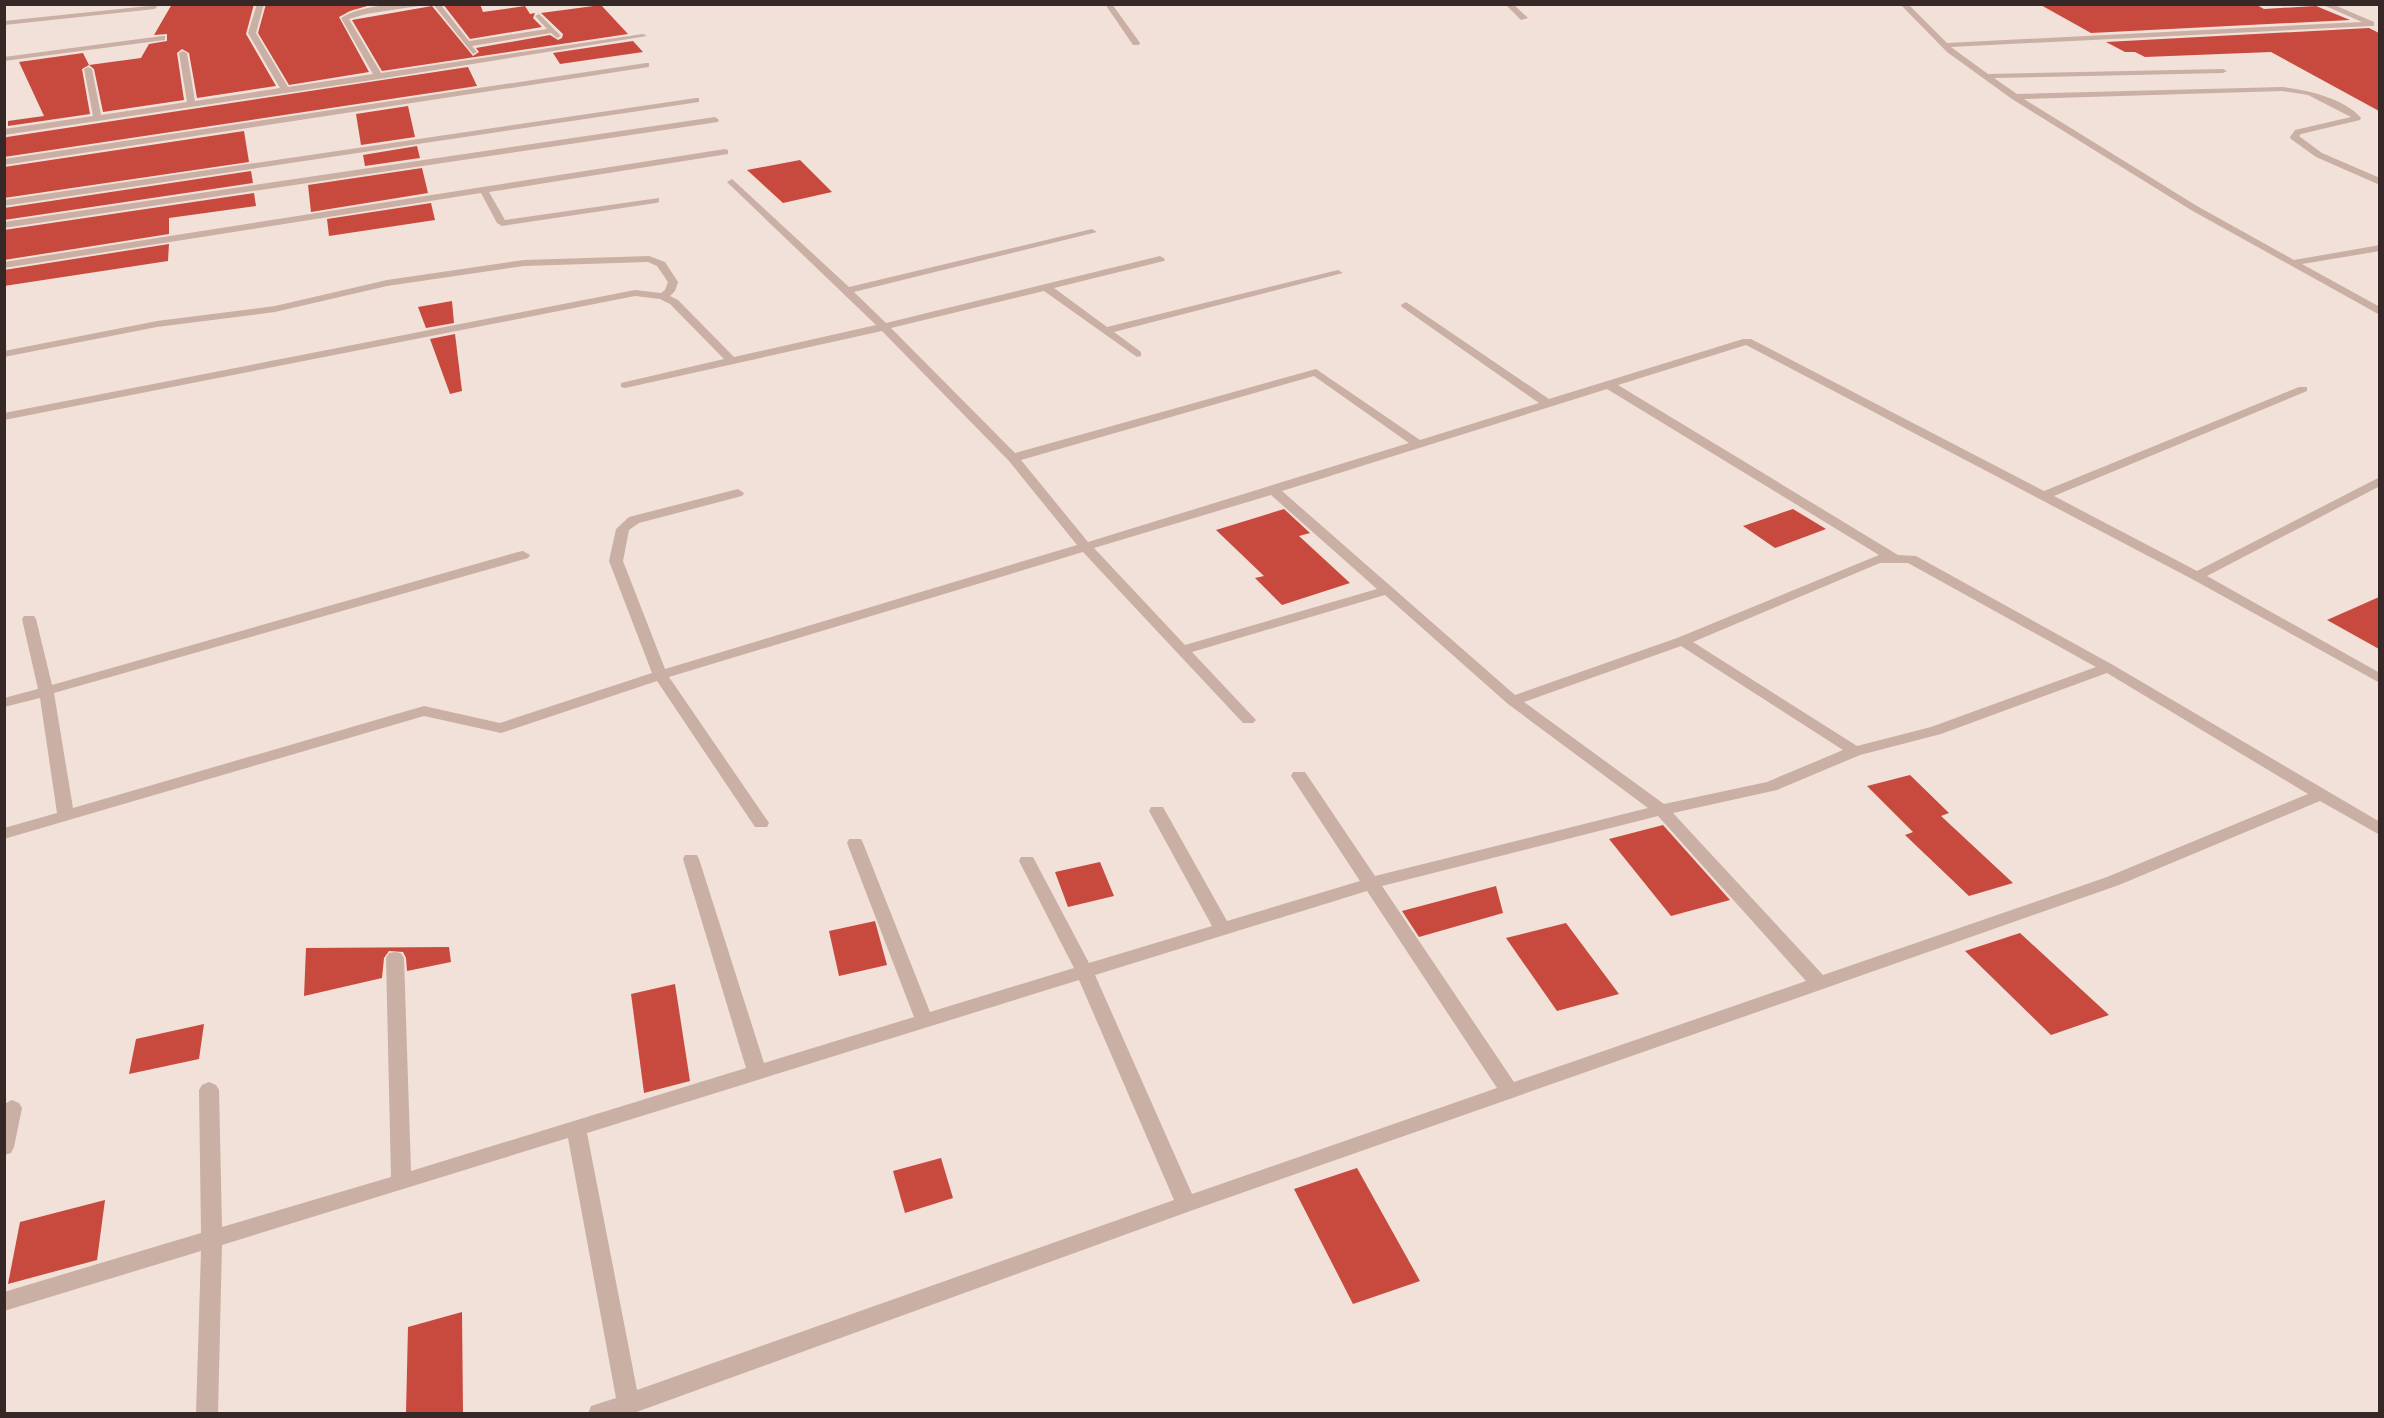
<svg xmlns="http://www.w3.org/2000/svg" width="2384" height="1418" viewBox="0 0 2384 1418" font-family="'Space Grotesk',sans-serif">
<rect width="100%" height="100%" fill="#f2e1d8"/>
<!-- building -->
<g fill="#c84a3f">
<polygon points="172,4 254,4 246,34 276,86 197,98 189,53 182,49 177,53 184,100 103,112 94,69 89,65 141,58 149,44 167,41 167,34 154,35"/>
<polygon points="266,4 374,4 350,11 339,17 369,72 289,85 258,33"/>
<polygon points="443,4 480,4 483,12 525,6 530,14 535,13 533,18 542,27 470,39"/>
<polygon points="2039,4 2255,4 2264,9 2316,6 2350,20 2091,33"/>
<polygon points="601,5 628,34 382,71 352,20 432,6 473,56 479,52 476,48 550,35 558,40 562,38 563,34 541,13"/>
<polygon points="2369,28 2379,33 2379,111 2271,52 2145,57 2135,52 2125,52 2106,42"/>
<polygon points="633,41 643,52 560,64 553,53"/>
<polygon points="83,53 89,65 82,69 90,114 8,126 8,121 44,116 19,62"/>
<polygon points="468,67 477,86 4,157 4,139 7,137"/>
<polygon points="408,106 415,137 361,145 356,114"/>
<polygon points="244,131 249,162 4,198 4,167"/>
<polygon points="417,146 420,158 365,166 363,155"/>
<polygon points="800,160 832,192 783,203 747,170"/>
<polygon points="422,168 428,193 311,212 308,185"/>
<polygon points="251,171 253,183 4,220 4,208"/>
<polygon points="254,193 256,206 169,218 169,234 4,260 4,230"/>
<polygon points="431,203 435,220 329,236 327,219"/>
<polygon points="169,244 168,261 4,286 4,270"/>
<polygon points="452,301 454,323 426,328 418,307"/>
<polygon points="455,334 462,391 450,394 430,339"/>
<polygon points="1284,509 1310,533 1299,536 1350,583 1282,605 1255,578 1264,576 1216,530"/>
<polygon points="1793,509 1826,529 1775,548 1743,526"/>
<polygon points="2379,597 2379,649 2327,620"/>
<polygon points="1910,775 1949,813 1941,816 2013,883 1969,896 1905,835 1913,832 1867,786"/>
<polygon points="1663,825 1730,900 1671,916 1609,839"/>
<polygon points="1100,862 1114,896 1068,907 1055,872"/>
<polygon points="1496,886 1503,913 1419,937 1402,911"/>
<polygon points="875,921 887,965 839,976 829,931"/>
<polygon points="1566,923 1619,994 1557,1011 1506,938"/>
<polygon points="2020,933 2109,1015 2051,1035 1965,951"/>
<polygon points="449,947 451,962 407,971 406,958 403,952 389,951 384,958 382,978 304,996 306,948"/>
<polygon points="675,984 690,1081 644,1093 631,994"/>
<polygon points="204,1024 199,1059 129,1074 136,1039"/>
<polygon points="941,1158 953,1198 905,1213 893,1171"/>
<polygon points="1357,1168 1420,1281 1353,1304 1294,1189"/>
<polygon points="105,1200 97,1260 8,1284 20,1222"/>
<polygon points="462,1312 463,1413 406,1413 408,1327"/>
</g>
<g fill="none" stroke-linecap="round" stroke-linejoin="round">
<!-- service -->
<g fill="#caafa4" fill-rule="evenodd">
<polygon points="1105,4 1112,4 1140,43 1139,45 1133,45"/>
<polygon points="1505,4 1513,4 1528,18 1521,20"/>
</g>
<!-- minor -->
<g fill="#caafa4" fill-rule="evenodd">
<path d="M257,4H264L256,33L288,87L373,74L341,18C365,3 404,4 431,4L366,14L349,19L381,73L643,34L647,36L379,79L4,135V129L93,116L84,69L88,67L92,69L101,115L187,102L179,53L183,51L187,53L195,101L280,88L248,33Z"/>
<polygon points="433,4 440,4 469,41 547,29 535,16 539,14 561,36 557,38 551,33 472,46 477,52 473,54"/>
<path d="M1900,4H1908L1947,43L2362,22L2321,4H2332L2374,22V26H2371L1951,47L1988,74L2223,69L2227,71L2223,73L1994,78L2017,94L2282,87C2307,90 2344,98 2361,118L2360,120L2301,134L2299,136L2322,153L2380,178V185L2316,157L2291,139L2290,137L2295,130L2351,117L2308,95L2282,91L2024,99L2197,206L2294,260L2380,245V251L2302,264L2380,307V315L2191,210L2012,99L1947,52Z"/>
<polygon points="158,5 155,9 4,25 4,21"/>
<polygon points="162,36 165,36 165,40 4,61 4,57"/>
<polygon points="646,63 649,63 649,67 4,165 4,159"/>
<polygon points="696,98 699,98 699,102 4,206 4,200"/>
<polygon points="715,117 719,120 718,122 4,228 4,222"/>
<polygon points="725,149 728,150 728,154 489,192 505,220 659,198 659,202 656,203 502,226 497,223 481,193 4,268 4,262"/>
<path d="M732,179L849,287L1092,229L1097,232L854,292L886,323L1160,256L1165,259L1164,261L1054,288L1107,327L1338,270L1343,273L1114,332L1141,352V356L1137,357L1044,291L891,328L1015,453L1316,369L1420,440L1539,403L1402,307L1401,305L1406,302L1549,399L1743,339H1751L2044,491L2299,387H2307V391L2054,496L2197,571L2380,477V486L2207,576L2380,673V683L2192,579L1746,345L1618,385L1898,555L1916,556L2113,665L2380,822V835L2320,801L2119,885L1193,1210L631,1414H588L591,1406L616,1398L568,1138L222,1245L218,1414H196L201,1251L4,1311V1292L201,1233L199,1090L202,1085L209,1082L216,1085L219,1090L222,1227L391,1177L386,958L389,953L395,952L401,953L404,958L411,1171L746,1068L683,859L685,855H697L699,859L764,1063L914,1017L847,843L849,839H861L863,843L930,1012L1074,968L1019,861L1021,857H1033L1089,963L1212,926L1149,811L1151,807H1163L1227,921L1360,881L1291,776L1293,772H1305L1375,876L1648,808L1508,704L1385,595L1192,652L1256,720L1253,723H1243L1083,552L669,677L769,823L767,827H755L657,681L501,733L424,716L4,839V828L57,813L40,698L4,707V698L38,689L22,619L24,616H34L36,619L52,685L518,552L523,551L530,555L528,558L54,693L73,808L424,706L500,723L652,673L609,561L616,529L629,517L738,489L744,493L742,496L639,523L629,530L623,561L665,669L1077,545L1009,461L882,331L625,388L621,387V383L724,359L670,304L660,299L635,296L4,420V413L635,290L661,293L665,290L668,282L657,266L648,262L524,266L387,286L275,312L157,327L4,357V351L157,321L275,306L387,280L524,260L649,256L665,262L678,282L675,291L670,296L678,300L734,357L876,325L729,184L727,182ZM1314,376L1409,443L1088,542L1021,460ZM1607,389L1879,555L1677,638L1515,695L1282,491ZM1271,495L1377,589L1185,645L1094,548ZM1880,563H1908L2096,667L1931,727L1857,746L1693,642ZM1681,646L1843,750L1767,782L1664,804L1524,702ZM2107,673L2308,794L2107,877L1823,975L1673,813L1777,790L1860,755L1941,734ZM1658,816L1806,981L1514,1082L1382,886ZM1367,891L1497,1088L1192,1194L1095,975ZM1079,980L1174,1200L637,1390L587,1133Z"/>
<polygon points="12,1100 19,1103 22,1108 14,1147 11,1153 4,1155 4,1104"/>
</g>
</g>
<!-- border -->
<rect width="2384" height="1418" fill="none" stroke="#352826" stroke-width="12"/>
</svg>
